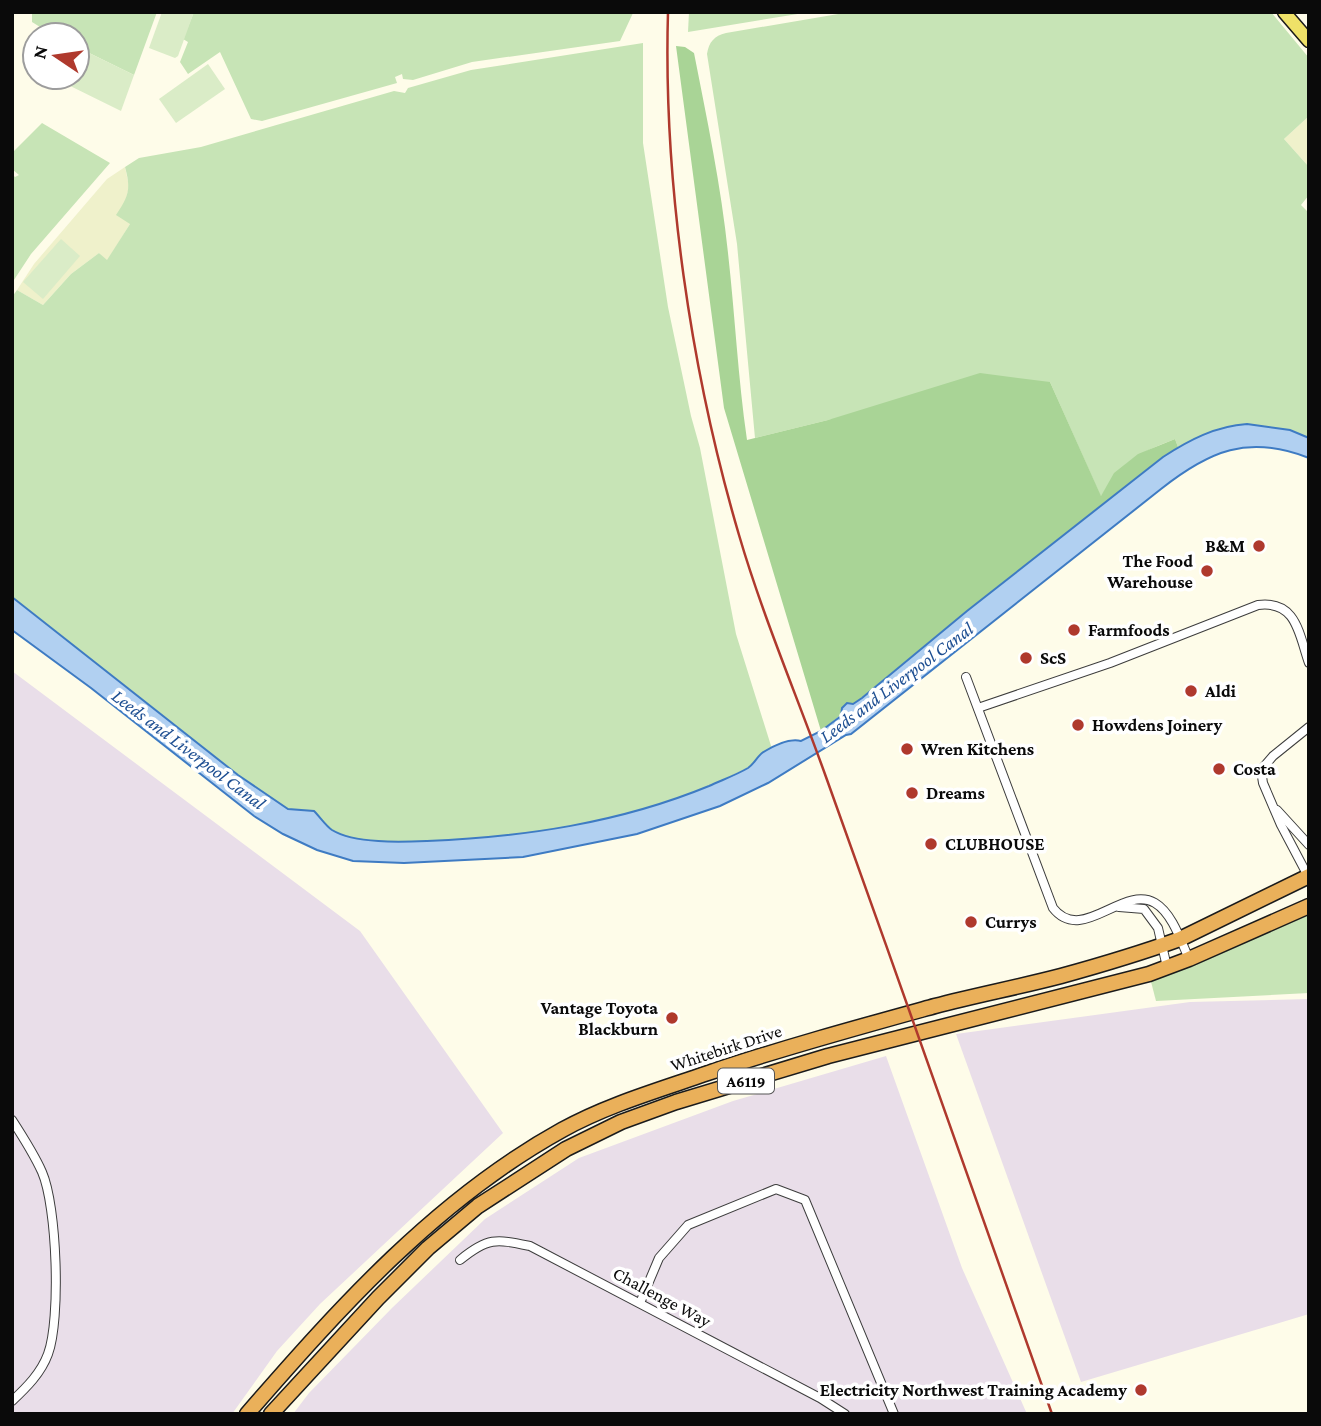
<svg xmlns="http://www.w3.org/2000/svg" width="1321" height="1426" viewBox="0 0 1321 1426" font-family="'Crimson Pro',serif">
<rect width="100%" height="100%" fill="#fefce9"/>
<!-- industrial -->
<g fill="#e9dee9">
<polygon points="12,671 360,931 503,1133 320,1304 277,1351 232,1414 12,1414"/>
<polygon points="1309,999 1309,1314 1081,1382 956,1034 1190,1002"/>
<polygon points="886,1056 962,1268 1027,1414 293,1414 309,1393 392,1308 485,1219 579,1158 733,1101"/>
</g>
<!-- farmland -->
<g fill="#eff1cb">
<polygon points="1309,116 1309,167 1284,139"/>
<polygon points="125,167 129,186 126,201 130,224 107,261 99,253 71,274 43,305 17,290 34,264 107,179"/>
</g>
<!-- green -->
<g fill="#c7e4b6">
<polygon points="32,12 157,12 134,75 77,47 77,35 53,35 32,22"/>
<polygon points="194,12 643,12 633,13 620,41 472,62 413,80 403,79 402,74 395,77 397,83 262,121 251,119 220,52 188,74 180,62 188,42 183,39"/>
<polygon points="689,12 810,12 688,32"/>
<path d="M850,12H1271L1309,58V116L1284,139L1309,167V195L1301,205L1309,213V438C1261,419 1224,422 1178,447L1175,439C1137,454 1122,460 1101,497L1050,382L828,420L755,438L737,244L707,54C709,42 714,36 726,33Z"/>
<path d="M643,43V143L668,307L691,416L700,448L736,634L772,749C762,754 760,760 752,765C739,773 723,779 709,786C620,825 523,837 427,841C401,842 355,844 332,830C326,827 320,817 314,812L288,809L238,775L12,597V297L17,290L43,305L71,274L99,253L107,260L130,224L116,215C129,196 131,189 125,167L139,158L201,147L394,91L405,93L408,88L471,70Z"/>
<polygon points="42,123 110,163 31,254 12,283 12,174 15,177 19,175 12,169 12,153"/>
<polygon points="1309,906 1309,993 1156,1001 1149,974"/>
</g>
<!-- forest -->
<path fill="#a9d496" d="M676,46L685,47L694,53C707,119 721,186 728,253C735,315 738,378 747,440L828,420L980,373L1050,382L1101,496L1114,473L1138,454L1175,439L1178,447L967,611L821,731L724,408Z"/>
<!-- pitch -->
<g fill="#daecc7">
<polygon points="162,12 194,12 178,56 175,58 149,48"/>
<polygon points="77,47 134,75 121,111 52,77 77,77"/>
<polygon points="208,64 225,89 176,123 159,99"/>
<polygon points="61,239 80,256 43,299 23,282"/>
</g>
<!-- water -->
<path fill="#b1d0f1" stroke="#3e7bc3" stroke-width="2" d="M1247,424L1290,430L1309,438V458C1248,434 1209,451 1161,489L851,734L846,735L768,783L720,806L637,834L523,857L404,863L353,861L317,850L283,834L254,816L91,688L12,630V597L238,775L288,809L314,811C320,817 326,826 332,830C355,844 402,842 427,841C524,837 619,823 709,786C722,780 736,775 748,768C754,764 757,757 762,753C773,746 789,738 801,741L821,731L841,716L842,708L847,703L853,704L862,698L967,611L1163,457C1189,440 1216,426 1247,424Z"/>
<g fill="none" stroke-linecap="round" stroke-linejoin="round">
<!-- street casing -->
<g stroke="#3d3d3d" stroke-width="10">
<g id="street">
<path d="M966,677L1053,908C1082,945 1123,884 1155,903C1172,913 1181,941 1189,959"/>
<path d="M978,708L1110,663L1258,605C1297,600 1299,635 1309,663"/>
<polyline points="1309,727 1273,756 1261,770 1263,783 1281,825 1309,878"/>
<polyline points="1277,810 1309,845"/>
<polyline points="1119,907 1144,909 1158,928 1167,967"/>
<path d="M12,1120C23,1137 34,1154 42,1172C57,1206 61,1319 48,1354C41,1373 27,1387 12,1401"/>
<path d="M460,1260C488,1237 496,1239 530,1246L820,1398L845,1414"/>
<polyline points="640,1303 659,1258 688,1225 776,1189 805,1200 894,1414"/>
</g>
</g>
<!-- primary casing -->
<g stroke="#1b1b1b" stroke-width="15">
<polyline id="primary" points="1284,12 1309,41"/>
</g>
<!-- highway casing -->
<g stroke="#1b1b1b" stroke-width="17">
<g id="highway">
<path d="M247,1414C340,1307 437,1199 562,1130C607,1105 659,1090 708,1073C782,1048 859,1027 935,1006C977,995 1019,987 1061,976C1101,965 1141,953 1180,939L1309,876"/>
<polyline points="271,1414 378,1298 428,1248 478,1206 566,1149 621,1122 676,1102 828,1056 1149,974 1189,959 1309,906"/>
</g>
</g>
<!-- street -->
<use href="#street" stroke="#fff" stroke-width="8"/>
<!-- primary -->
<use href="#primary" stroke="#efe168" stroke-width="12"/>
<!-- highway -->
<use href="#highway" stroke="#eab05a" stroke-width="14"/>
<!-- rail -->
<path stroke="#af392d" stroke-width="2.5" d="M668,12C663,182 691,372 739,535C763,617 797,696 826,777C902,989 977,1201 1052,1414"/>
</g>
<!-- markers -->
<g fill="#af392d" stroke="#fff" stroke-width="2.5">
<circle cx="1259" cy="546" r="7"/>
<circle cx="1207" cy="571" r="7"/>
<circle cx="1074" cy="630" r="7"/>
<circle cx="1026" cy="658" r="7"/>
<circle cx="1191" cy="691" r="7"/>
<circle cx="1078" cy="725" r="7"/>
<circle cx="907" cy="749" r="7"/>
<circle cx="1219" cy="769" r="7"/>
<circle cx="912" cy="793" r="7"/>
<circle cx="931" cy="844" r="7"/>
<circle cx="971" cy="922" r="7"/>
<circle cx="672" cy="1018" r="7"/>
<circle cx="1141" cy="1390" r="7"/>
</g>
<g text-anchor="middle" stroke-width="7" stroke-linejoin="round" paint-order="stroke">
<!-- shield labels -->
<rect fill="#fff" stroke="#545454" stroke-width="2" x="718" y="1068.5" width="56" height="25" rx="5"/>
<g font-size="16" font-weight="bold" fill="#0a0a0a">
<text x="746" y="1087">A6119</text>
</g>
<!-- poi labels -->
<g font-size="18" font-weight="bold" fill="#0a0a0a" stroke="#fff" text-anchor="start">
<text x="1245" y="552" text-anchor="end">B&amp;M</text>
<text x="1193" y="567" text-anchor="end">The Food<tspan x="1193" dy="21">Warehouse</tspan></text>
<text x="1088" y="636">Farmfoods</text>
<text x="1040" y="664">ScS</text>
<text x="1205" y="697">Aldi</text>
<text x="1092" y="731">Howdens Joinery</text>
<text x="921" y="755">Wren Kitchens</text>
<text x="1233" y="775">Costa</text>
<text x="926" y="799">Dreams</text>
<text x="945" y="850">CLUBHOUSE</text>
<text x="985" y="928">Currys</text>
<text x="658" y="1014" text-anchor="end">Vantage Toyota<tspan x="658" dy="21">Blackburn</tspan></text>
<text x="1127" y="1396" text-anchor="end">Electricity Northwest Training Academy</text>
</g>
<!-- street labels -->
<g font-size="18" fill="#0a0a0a" stroke="#fff">
<text transform="translate(726 1048) rotate(-18)" y="6">Whitebirk Drive</text>
<text transform="translate(662 1297) rotate(28)" y="6">Challenge Way</text>
</g>
<!-- water labels -->
<g font-size="19" font-style="italic" fill="#1e4f92" stroke="#fff">
<text transform="translate(896 682) rotate(-37)" y="7">Leeds and Liverpool Canal</text>
<text transform="translate(189 749) rotate(37)" y="7">Leeds and Liverpool Canal</text>
</g>
</g>
<!-- border -->
<rect width="1321" height="1426" fill="none" stroke="#0a0a0a" stroke-width="28"/>
<!-- north arrow -->
<g transform="translate(56 56) rotate(283)"><circle r="33" fill="#ffffff" stroke="#9d9d9d" stroke-width="2"/>
<path d="M0-5L12 26L0 18L-12 26Z" fill="#af392d"/>
<text y="-10" font-size="19" font-weight="bold" text-anchor="middle" fill="#0a0a0a">N</text>
</g>
</svg>
